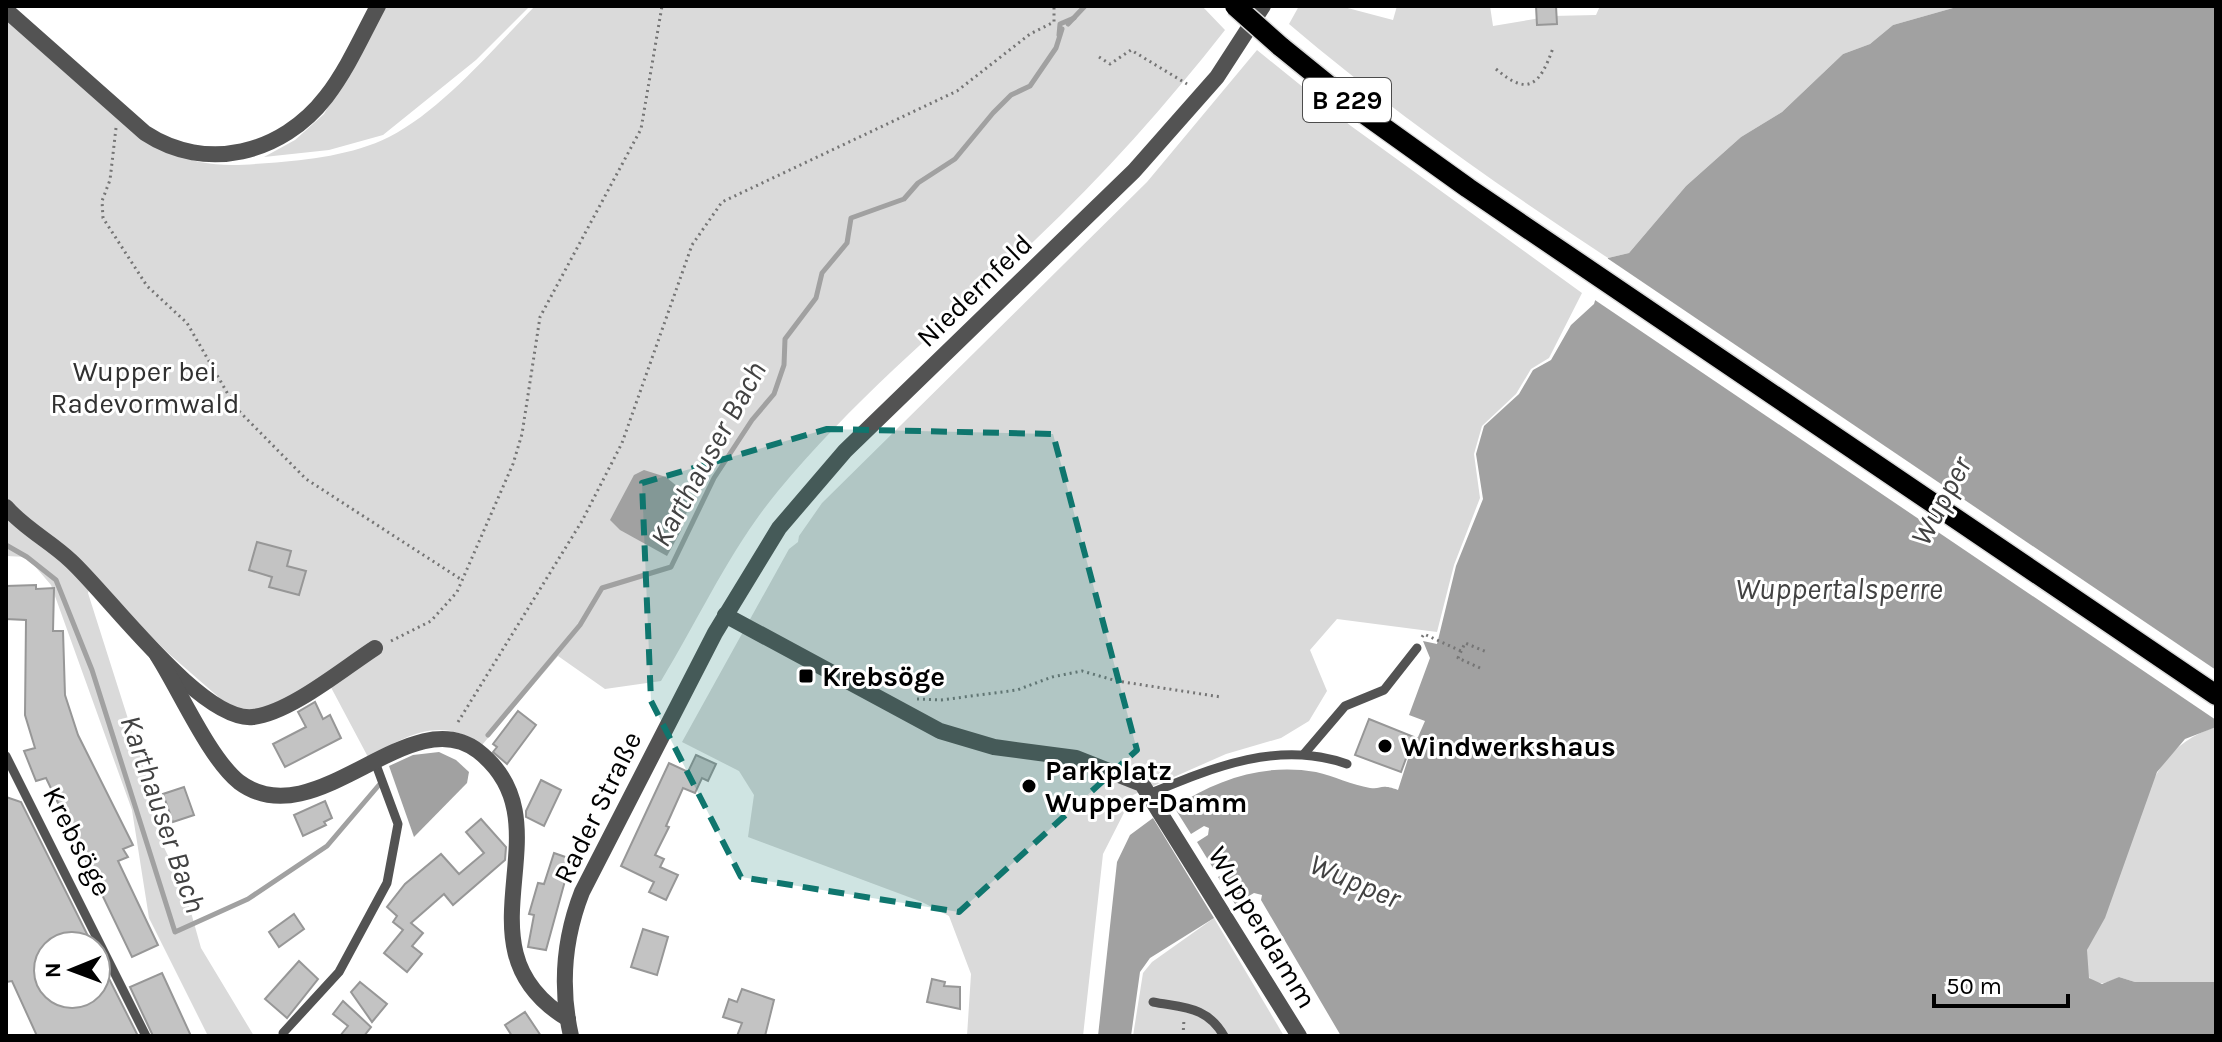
<svg xmlns="http://www.w3.org/2000/svg" width="2222" height="1042" viewBox="0 0 2222 1042" font-family="Karla,sans-serif">
<rect width="100%" height="100%" fill="#fff"/>
<!-- green -->
<g fill="#dadada">
<polygon points="386,6 530,6 476,60 383,135 329,150 264,157 295,140 324,114"/>
<path d="M535,6H1202L1225,30C1167,104 1103,176 1034,241C947,322 854,399 778,491C730,549 700,617 661,681L605,689L558,656L482,745C440,715 407,736 368,757L326,678L265,710L238,714L168,653L93,579L88,593L150,788L158,835L185,891L201,948L254,1036H208L149,918L132,810L51,585L27,557L6,556V14L167,150C202,168 231,166 269,163C308,160 353,155 389,137C442,110 493,49 535,6Z"/>
<path d="M1299,6H1340L1393,20L1397,6H1490L1493,26L1552,16L1596,15L1600,6H1960L1893,25L1870,44L1843,54L1782,112L1741,137L1686,186L1629,253L1608,258C1497,185 1390,110 1289,24Z"/>
<polygon points="1257,50 1351,126 1582,293 1549,358 1531,369 1516,394 1482,426 1474,454 1480,498 1454,565 1437,632 1337,619 1310,650 1327,691 1309,721 1281,738 1226,754 1133,795 1103,854 1083,1036 967,1036 971,974 949,916 922,902 748,837 754,795 739,771 682,742 789,549 798,542 799,536 822,503 1147,182"/>
<path d="M2216,727V982H2135L2119,977C2108,983 2093,989 2087,973V950L2152,783C2165,755 2186,736 2216,727Z"/>
<polygon points="1214,918 1284,1036 1133,1036 1143,973 1152,962"/>
</g>
<!-- water -->
<g fill="#a1a1a1">
<path d="M1960,6H2216V727L2185,739L2157,772L2105,918L2087,950L2089,978L2102,984L2119,977L2135,982H2216V1036H1341L1261,900L1262,895L1254,893L1235,904L1218,877L1230,870L1231,863L1225,861L1213,868L1197,842L1208,835L1209,828L1204,826L1191,834L1174,807C1218,779 1264,763 1316,772C1334,776 1352,785 1370,788C1382,790 1379,783 1398,790L1415,737H1418L1425,721L1409,715L1430,658L1423,641L1437,644L1456,566L1483,499L1476,454L1484,426L1519,394L1533,370L1551,360L1571,325L1594,304L1608,258L1629,253L1686,186L1741,137L1782,112L1843,54L1870,44L1893,25Z"/>
<polygon points="644,470 666,477 691,498 681,531 667,556 620,530 610,520 634,475"/>
<polygon points="439,752 456,760 469,772 467,783 414,837 389,766 413,755"/>
<polygon points="1153,818 1214,918 1150,958 1140,972 1131,1036 1098,1036 1117,862 1130,835"/>
</g>
<!-- pier -->
<polygon fill="#fff" points="1604,256 2216,670 2216,720 1592,298"/>
<g fill="none" stroke-linecap="round" stroke-linejoin="round">
<!-- stream -->
<g stroke="#a1a1a1" stroke-width="5">
<polyline points="1068,24 1085,6"/>
<polyline points="1059,35 1060,24 1074,18"/>
<polyline points="6,545 27,557 56,580 92,670 175,932 248,899 327,846 379,785"/>
<polyline points="488,735 580,625 602,588 671,567 714,478 752,420 774,394 784,365 785,339 816,298 822,273 847,243 851,218 904,199 918,183 955,159 993,113 1011,95 1030,86 1056,48 1062,29"/>
</g>
</g>
<!-- building -->
<g fill="#c3c3c3" stroke="#979797" stroke-width="2">
<polygon points="1536,6 1556,6 1557,24 1537,25"/>
<polygon points="257,542 291,551 287,566 306,571 299,595 269,587 272,577 249,570"/>
<polygon points="36,585 36,589 54,588 53,631 63,631 65,695 78,735 133,845 123,849 128,857 118,861 158,945 132,957 46,778 36,781 24,751 35,748 25,715 26,620 6,619 6,586"/>
<polygon points="315,702 323,719 330,715 341,738 285,767 273,744 306,727 298,712"/>
<polygon points="518,711 536,725 507,764 493,752 497,747 493,744"/>
<polygon points="1369,719 1414,737 1401,772 1355,755"/>
<polygon points="696,755 716,764 708,781 702,778 695,793 683,788 666,826 669,827 655,855 664,859 660,867 678,875 666,900 649,892 654,882 621,866 669,763 688,772"/>
<polygon points="541,780 561,790 544,826 526,817 526,811"/>
<polygon points="184,787 194,815 173,822 163,794"/>
<polygon points="6,797 21,802 93,946 48,946 48,994 96,994 96,953 138,1036 37,1036 12,981 6,982"/>
<polygon points="325,801 332,818 324,822 326,825 303,836 294,815"/>
<polygon points="481,819 506,847 505,860 453,905 444,894 411,923 423,933 412,946 422,954 407,972 384,953 403,930 393,922 397,916 387,907 405,884 441,854 459,874 484,853 466,832"/>
<polygon points="554,853 571,859 546,950 528,947 534,915 529,914 538,883 544,884"/>
<polygon points="294,914 304,929 279,947 269,932"/>
<polygon points="643,929 668,937 657,975 631,967"/>
<polygon points="299,961 318,979 287,1018 265,999"/>
<polygon points="162,973 191,1036 153,1036 130,987"/>
<polygon points="932,979 945,982 944,986 960,987 960,1009 927,1002"/>
<polygon points="360,982 387,1004 372,1022 351,992"/>
<polygon points="742,989 774,1000 765,1036 737,1036 742,1023 723,1017 729,999 737,1002"/>
<polygon points="343,1001 371,1027 364,1036 340,1036 348,1026 333,1014"/>
<polygon points="525,1012 541,1036 512,1036 505,1025"/>
</g>
<g fill="none" stroke-linecap="round" stroke-linejoin="round">
<!-- primary casing -->
<g stroke="#dbdbdb" stroke-width="23">
<polyline id="primary" points="1280,46 1359,110 1468,188 2216,695"/>
</g>
<!-- path -->
<g stroke="#757575" stroke-width="3" stroke-dasharray="2 4" stroke-linecap="butt">
<polyline points="1099,57 1110,64 1131,50 1187,84"/>
<path d="M1496,69C1528,97 1540,85 1553,48"/>
<polyline points="116,128 110,180 102,201 103,218 147,286 187,323 236,408 306,479 462,580"/>
<polyline points="1422,637 1424,634 1461,651"/>
<polyline points="391,641 431,621 457,592 513,464 522,434 540,317 641,129 662,6"/>
<polyline points="1480,668 1458,658 1465,643 1487,652"/>
<polyline points="917,699 941,700 1017,690 1052,677 1082,671 1117,681 1221,697"/>
<polyline points="458,722 582,521 622,443 692,245 722,202 957,91 1030,34 1054,22 1054,6"/>
<polyline points="1183,1036 1184,1019"/>
</g>
<!-- service -->
<g stroke="#535353" stroke-width="9">
<polyline points="1304,754 1345,706 1384,690 1417,648"/>
<polyline points="6,756 146,1036"/>
<path d="M1151,793C1214,767 1279,740 1347,764"/>
<path d="M1153,1002C1184,1008 1207,1006 1224,1036"/>
<polyline points="283,1033 339,972 387,883 398,824 375,762"/>
</g>
<!-- minor -->
<g stroke="#535353" stroke-width="16">
<path d="M6,10L145,133C206,173 282,154 326,97C347,70 362,36 378,6"/>
<path d="M6,507C25,529 50,541 71,561C109,596 202,723 253,717C290,713 344,668 375,648"/>
<polyline points="725,615 940,731 994,747 1076,758 1142,784 1299,1036"/>
<path d="M157,655C179,689 209,758 239,782C315,839 410,698 478,751C573,825 448,947 568,1019"/>
</g>
<!-- tertiary -->
<path stroke="#535353" stroke-width="16" d="M571,1036C560,987 564,938 582,892L715,633L779,528L845,451L1134,171L1217,77L1263,6"/>
<!-- primary -->
<use href="#primary" stroke="#000" stroke-width="20"/>
<!-- primary-bridge casing -->
<g stroke="#dbdbdb" stroke-width="23" stroke-linecap="butt">
<polyline id="primary-bridge" points="1235,6 1280,46"/>
</g>
<!-- primary-bridge -->
<use href="#primary-bridge" stroke="#000" stroke-width="20"/>
</g>
<!-- marked area -->
<path fill="#0f766e" fill-opacity="0.2" stroke="#0f766e" stroke-width="6" stroke-dasharray="16 10" stroke-linejoin="round" d="M827,429L1053,434L1137,750L959,912L741,877L651,701L642,483Z"/>
<!-- markers -->
<g fill="#000" stroke="#fff" stroke-width="3">
<rect x="798" y="668" width="16" height="16" rx="4"/>
<circle cx="1385" cy="746" r="8"/>
<circle cx="1029" cy="786" r="8"/>
</g>
<g text-anchor="middle" stroke-width="6" stroke-linejoin="round" paint-order="stroke">
<!-- shield labels -->
<rect fill="#fff" stroke="#4c4c4c" stroke-width="2" x="1303" y="78" width="88" height="44" rx="6"/>
<g font-size="26" font-weight="bold" fill="#000">
<text x="1347" y="109">B 229</text>
</g>
<!-- street labels -->
<g font-size="28" fill="#000" stroke="#fff">
<text transform="translate(974 290) rotate(-44)" y="10">Niedernfeld</text>
<text transform="translate(597 807) rotate(-64)" y="10">Rader Straße</text>
<text transform="translate(78 841) rotate(63)" y="10">Krebsöge</text>
<text transform="translate(1263 927) rotate(59)" y="10">Wupperdamm</text>
</g>
<!-- park labels -->
<g font-size="28" fill="#313131" stroke="#fff">
<text x="145" y="381">Wupper bei<tspan x="145" dy="32">Radevormwald</tspan></text>
</g>
<!-- poi labels -->
<g font-size="28" font-weight="bold" fill="#000" stroke="#fff" text-anchor="start">
<text x="822" y="686">Krebsöge</text>
<text x="1401" y="756">Windwerkshaus</text>
<text x="1045" y="780">Parkplatz<tspan x="1045" dy="32">Wupper-Damm</tspan></text>
</g>
<!-- water labels -->
<g font-size="30" font-style="italic" fill="#424242" stroke="#fff">
<text transform="translate(708 454) rotate(-61)" y="10">Karthauser Bach</text>
<text transform="translate(1941 501) rotate(-62)" y="10">Wupper</text>
<text x="1839" y="599">Wuppertalsperre</text>
<text transform="translate(163 814) rotate(71)" y="10">Karthauser Bach</text>
<text transform="translate(1355 881) rotate(23)" y="10">Wupper</text>
</g>
</g>
<!-- border -->
<rect width="2222" height="1042" fill="none" stroke="#000000" stroke-width="16"/>
<!-- north arrow -->
<g transform="translate(72 970) rotate(269)"><circle r="38" fill="#ffffff" stroke="#999999" stroke-width="2"/>
<path d="M0-6L14 30L0 20L-14 30Z" fill="#000000"/>
<text y="-12" font-size="22" font-weight="bold" text-anchor="middle" fill="#000000">N</text>
</g>
<!-- scale -->
<path d="M1934 994v12h134v-12" fill="none" stroke="#000000" stroke-width="4"/>
<text x="1946" y="994" font-size="24" fill="#000000" stroke="#ffffff" stroke-width="6" paint-order="stroke">50 m</text>
</svg>
